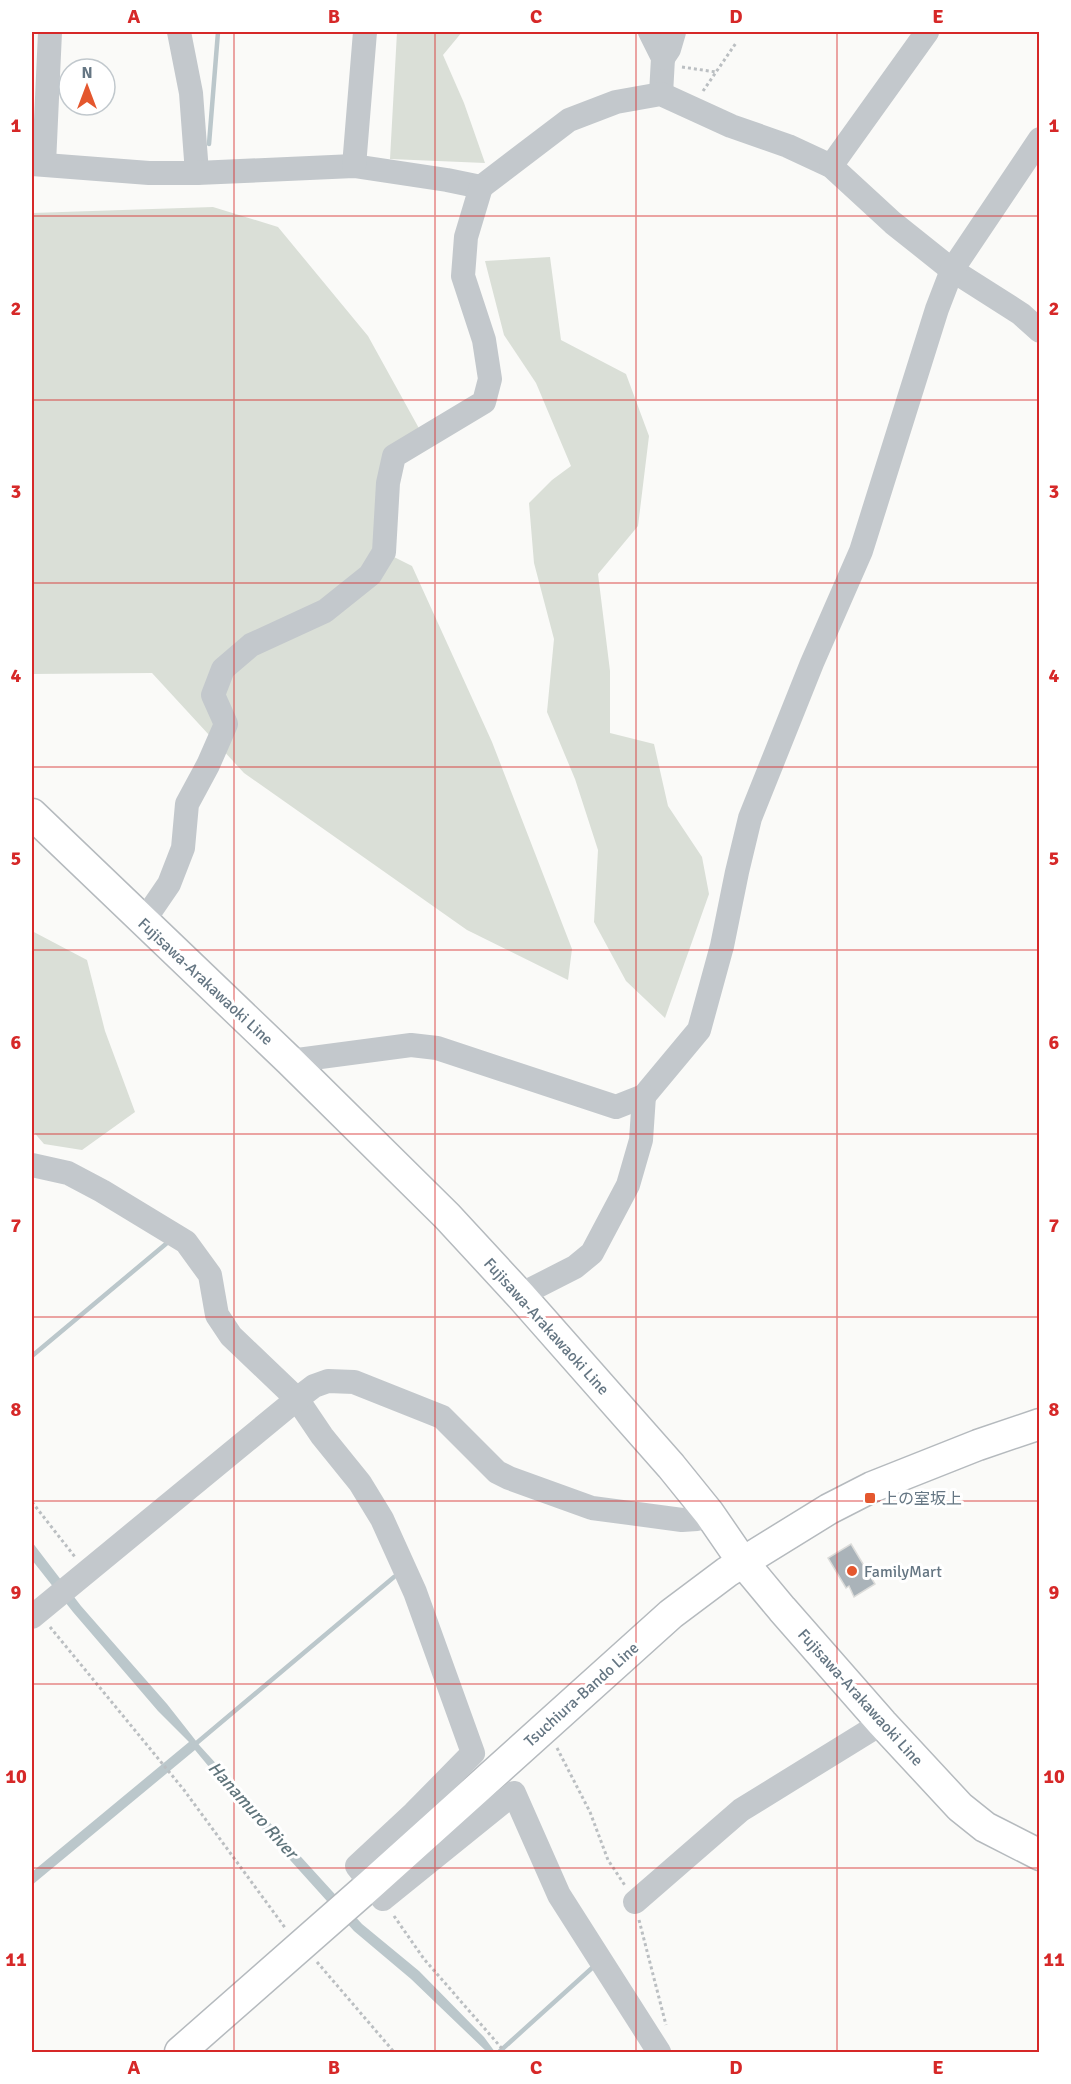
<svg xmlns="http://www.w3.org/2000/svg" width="1071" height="2084" viewBox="0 0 1071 2084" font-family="Signika,'Noto Sans JP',sans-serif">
<rect width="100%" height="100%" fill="#fafaf8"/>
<!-- green -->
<g fill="#dadfd7">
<polygon points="397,32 462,32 443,55 464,103 485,163 390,159"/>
<polygon points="213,207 278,227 368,336 421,432 394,456 384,552 412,566 492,742 572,949 568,980 467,930 244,773 152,673 32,674 32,213"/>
<polygon points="550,257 561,340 626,374 649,436 638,526 598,574 610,671 610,733 654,744 668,806 702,857 709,894 665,1018 626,981 594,922 598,850 575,779 547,712 554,639 534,563 529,503 552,480 571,466 536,383 504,335 485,261"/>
<polygon points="32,931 87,960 105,1031 135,1112 82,1150 44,1144 32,1130"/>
</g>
<!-- water -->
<polygon fill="#bbc7cb" points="32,1542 81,1606 167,1704 200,1746 362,1924 419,1971 484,2037 495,2052 487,2052 411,1979 354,1931 244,1809 195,1750 32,1885 32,1872 189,1742 158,1711 73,1612 32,1560"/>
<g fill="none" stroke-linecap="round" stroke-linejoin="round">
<!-- stream -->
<g stroke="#bbc7cb" stroke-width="4.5">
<polyline points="209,144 218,32"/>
<polyline points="32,1356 167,1243"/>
<polyline points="193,1746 394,1577"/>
<polyline points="499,2052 592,1968"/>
</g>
</g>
<!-- building -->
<polygon fill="#aab3b9" stroke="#dcdcda" stroke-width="1.5" points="851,1544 875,1584 854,1597 849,1586 846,1588 828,1558"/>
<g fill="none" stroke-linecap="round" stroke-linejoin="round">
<!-- major casing -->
<g stroke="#b5babe" stroke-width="33">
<g id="major">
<polyline points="32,814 290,1061 447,1216 520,1295 671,1466 709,1513 742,1561 782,1609 882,1723 960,1807 985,1827 1040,1855"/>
<polyline points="180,2052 370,1885 671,1614 727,1572 829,1509 872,1487 978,1445 1040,1424"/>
</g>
</g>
<!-- path -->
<g stroke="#bbbfc2" stroke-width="3" stroke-dasharray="3 3" stroke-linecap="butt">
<polyline points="682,67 716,72"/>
<polyline points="703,91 736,43"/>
<polyline points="32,1502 75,1557"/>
<polyline points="50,1627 184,1790 286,1929"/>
<polyline points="557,1748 590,1812 608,1860 626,1887"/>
<polyline points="394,1916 424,1959 505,2052"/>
<polyline points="639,1920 666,2025"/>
<polyline points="317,1962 394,2052"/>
</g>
<!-- minor -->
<g stroke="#c3c8cc" stroke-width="24">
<polyline points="179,32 191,93 197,173"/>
<polyline points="650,32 663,58 661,94"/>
<polyline points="663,58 669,49 674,32"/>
<polyline points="32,164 149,173 197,173 354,166 447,180 481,187 569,120 616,102 661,94 731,126 788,146 831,166 893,223 952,270 1021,314 1040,331"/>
<polyline points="44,164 50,32"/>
<polyline points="354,166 365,32"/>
<polyline points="831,166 927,32"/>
<polyline points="143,922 169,884 183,848 187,804 208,765 226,724 213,695 223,669 251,645 325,611 370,575 384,552 388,483 394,456 484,402 490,379 484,340 463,276 466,237 481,187"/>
<polyline points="290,1061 411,1045 437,1048 616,1107 644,1096 699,1030 722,946 737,872 750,818 812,663 861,551 937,309 952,270 1040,139"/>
<polyline points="32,1165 68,1173 102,1191 186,1242 210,1275 217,1315 231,1336 297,1399 322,1436 360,1483 382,1519 415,1592 473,1753 414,1813 357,1866 383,1899 514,1793 559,1895 659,2052"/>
<polyline points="520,1295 575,1267 592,1253 628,1185 641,1140 644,1096"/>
<polyline points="32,1617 297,1399 314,1386 328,1381 354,1382 442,1417 497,1472 509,1478 592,1508 682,1520 697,1519 709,1513"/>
<polyline points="635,1902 741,1810 882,1723"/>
</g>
<!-- major -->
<use href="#major" stroke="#fff" stroke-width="30"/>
</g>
<!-- grid -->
<path fill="none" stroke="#d62828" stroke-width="1.5" stroke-opacity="0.55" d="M234,32V2052M435,32V2052M636,32V2052M837,32V2052M32,216H1040M32,400H1040M32,583H1040M32,767H1040M32,950H1040M32,1134H1040M32,1317H1040M32,1501H1040M32,1684H1040M32,1868H1040"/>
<!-- markers -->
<g fill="#e4572e" stroke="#fff" stroke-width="2">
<rect x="864" y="1492" width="12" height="12" rx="3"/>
<circle cx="852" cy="1571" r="6"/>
</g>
<g text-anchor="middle" stroke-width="6" stroke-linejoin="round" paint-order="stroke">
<!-- street labels -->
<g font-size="16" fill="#657683" stroke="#fff">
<text transform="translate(206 981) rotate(43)" y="6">Fujisawa-Arakawaoki Line</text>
<text transform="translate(547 1326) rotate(48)" y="6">Fujisawa-Arakawaoki Line</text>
<text transform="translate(581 1694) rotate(-42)" y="6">Tsuchiura-Bando Line</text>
<text transform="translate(861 1697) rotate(48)" y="6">Fujisawa-Arakawaoki Line</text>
</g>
<!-- poi labels -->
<g font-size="16" fill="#657683" stroke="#fff" text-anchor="start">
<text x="882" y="1504">上の室坂上</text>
<text x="864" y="1577">FamilyMart</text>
</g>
<!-- water labels -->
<g font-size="18" font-style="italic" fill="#60757c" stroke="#fff">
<text transform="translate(253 1810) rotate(48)" y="6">Hanamuro River</text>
</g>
</g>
<!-- border -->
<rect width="1071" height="2084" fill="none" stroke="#ffffff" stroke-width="66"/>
<!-- north arrow -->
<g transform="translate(87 87)"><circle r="28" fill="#ffffff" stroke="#c1c8cd" stroke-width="1.5"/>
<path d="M0-4.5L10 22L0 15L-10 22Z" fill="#e4572e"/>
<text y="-9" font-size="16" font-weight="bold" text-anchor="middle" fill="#657683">N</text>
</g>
<rect x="33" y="33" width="1005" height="2018" fill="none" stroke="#d62828" stroke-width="2"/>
<g font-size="20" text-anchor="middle" font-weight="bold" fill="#d62828">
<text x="134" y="23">A</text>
<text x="334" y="23">B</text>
<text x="536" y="23">C</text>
<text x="736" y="23">D</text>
<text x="938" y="23">E</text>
<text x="16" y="132">1</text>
<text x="1054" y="132">1</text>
<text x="16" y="315">2</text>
<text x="1054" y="315">2</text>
<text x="16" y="498">3</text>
<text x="1054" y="498">3</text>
<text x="16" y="682">4</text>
<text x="1054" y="682">4</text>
<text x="16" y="865">5</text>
<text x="1054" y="865">5</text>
<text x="16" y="1049">6</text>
<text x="1054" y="1049">6</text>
<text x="16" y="1232">7</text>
<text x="1054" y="1232">7</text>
<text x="16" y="1416">8</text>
<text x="1054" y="1416">8</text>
<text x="16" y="1599">9</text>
<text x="1054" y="1599">9</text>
<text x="16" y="1783">10</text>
<text x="1054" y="1783">10</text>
<text x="16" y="1966">11</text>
<text x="1054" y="1966">11</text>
<text x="134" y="2074">A</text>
<text x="334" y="2074">B</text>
<text x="536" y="2074">C</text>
<text x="736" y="2074">D</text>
<text x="938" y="2074">E</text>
</g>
</svg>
